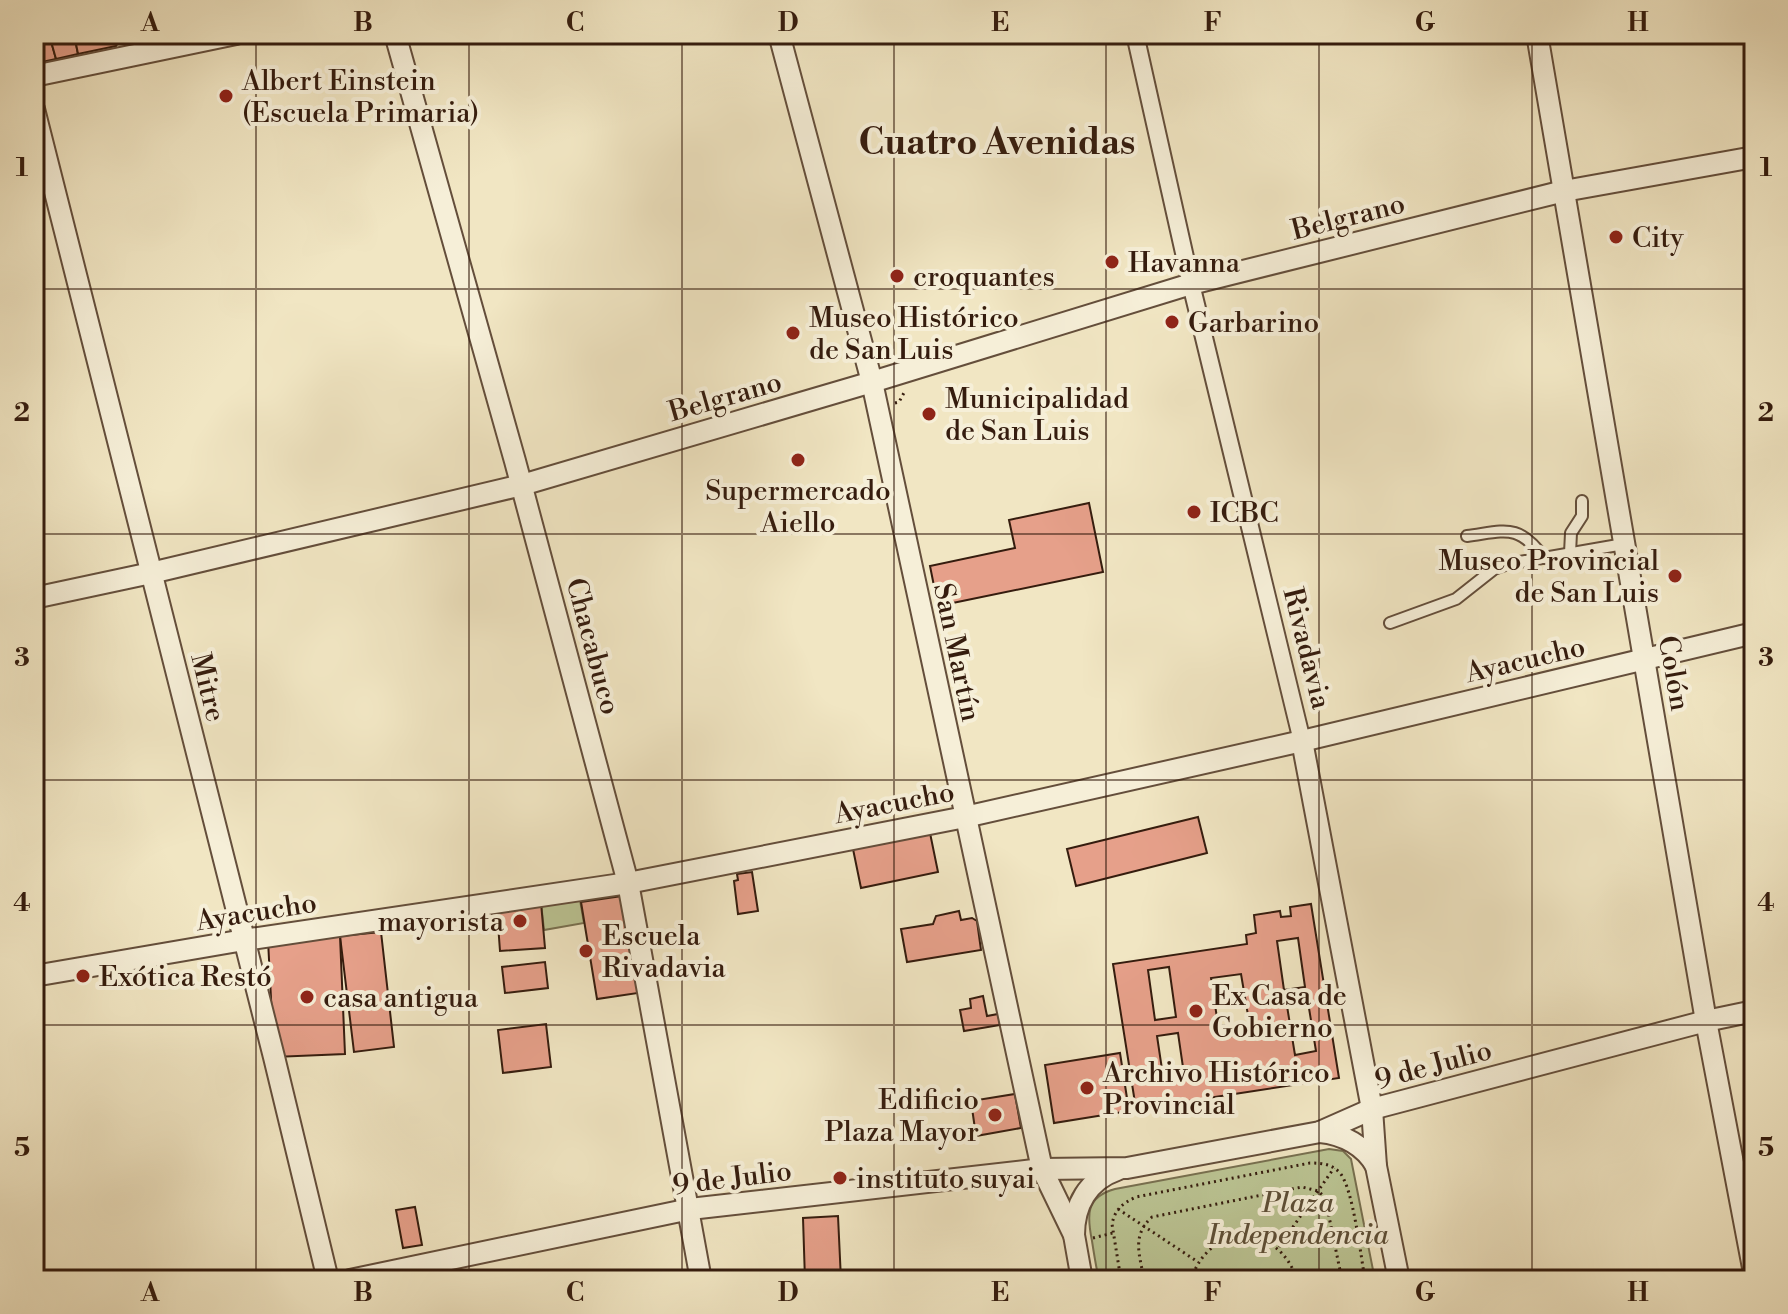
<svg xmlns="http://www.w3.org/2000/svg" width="1788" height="1314" viewBox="0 0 1788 1314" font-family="'Libre Bodoni',serif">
<rect width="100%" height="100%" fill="#f1e6c3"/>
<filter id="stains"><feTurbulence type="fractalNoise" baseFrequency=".0025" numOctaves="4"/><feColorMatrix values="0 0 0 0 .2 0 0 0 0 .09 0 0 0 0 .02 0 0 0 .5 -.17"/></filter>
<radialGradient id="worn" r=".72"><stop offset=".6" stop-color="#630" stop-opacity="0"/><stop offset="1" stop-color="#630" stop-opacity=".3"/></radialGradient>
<!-- green -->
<g fill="#bbc493" stroke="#787050" stroke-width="2">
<polygon points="580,900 584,923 544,930 541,903"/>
<path d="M1329,1149L1343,1151L1351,1159L1375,1280H1099C1096,1267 1094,1254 1092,1241C1087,1216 1085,1197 1115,1189Z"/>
</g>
<!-- building -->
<g fill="#e6a08a" stroke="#351c0e" stroke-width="2" fill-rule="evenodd">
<polygon points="34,34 49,34 56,59 42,62 34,57"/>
<polygon points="49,34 74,34 78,54 56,59"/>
<polygon points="74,34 123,34 116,46 78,54"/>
<polygon points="1089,503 1103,572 938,606 930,566 1015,548 1009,520"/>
<polygon points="1198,817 1207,853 1076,886 1067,849"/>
<polygon points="930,833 938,872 861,888 853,849"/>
<polygon points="752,872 758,911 738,914 734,881 738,880 737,874"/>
<polygon points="622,896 638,993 597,999 581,902"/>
<polygon points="541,903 545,948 500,951 497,910"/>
<path d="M1311,904L1339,1078L1136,1109L1113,964L1247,944L1246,935L1256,933L1254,915L1280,911L1281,917L1291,916L1290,907ZM1298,938L1305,987L1284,990L1277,941ZM1169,967L1176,1017L1155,1020L1148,970ZM1241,974L1251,1033L1220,1038L1211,978ZM1308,1002L1316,1051L1295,1055L1287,1006ZM1178,1033L1184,1074L1163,1076L1157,1036Z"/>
<polygon points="959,911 961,920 972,918 977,921 981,950 907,962 901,929 933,924 936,916"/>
<polygon points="381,932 394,1047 354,1052 340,936"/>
<polygon points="340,936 345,1054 274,1057 268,940"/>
<polygon points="545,962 548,988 505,993 502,967"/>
<polygon points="983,996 987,1016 998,1014 1000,1025 964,1031 960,1010 971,1008 970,999"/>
<polygon points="546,1024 551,1067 503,1073 498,1030"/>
<polygon points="1120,1053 1129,1111 1054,1123 1045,1065"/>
<polygon points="1015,1094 1021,1128 976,1136 971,1101"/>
<polygon points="415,1207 422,1245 403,1248 396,1210"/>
<polygon points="838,1216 841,1280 805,1280 803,1218"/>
</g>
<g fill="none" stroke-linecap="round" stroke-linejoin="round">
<!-- service casing -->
<g stroke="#644e3b" stroke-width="14">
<g id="service">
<path d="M1467,536C1506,531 1518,523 1544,558"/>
<polyline points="1570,553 1571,533 1582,516 1582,501"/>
<polyline points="1390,623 1456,599 1494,569 1508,564 1624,544"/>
</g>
</g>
<!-- pedestrian casing -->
<g stroke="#644e3b" stroke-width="20">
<polyline id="pedestrian" points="1135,34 1191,284 1302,741"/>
</g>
<!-- minor casing -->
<g stroke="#644e3b" stroke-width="24">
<g id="minor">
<polyline points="395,34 515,461 628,883 701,1280"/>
<polyline points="779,34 872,382 1042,1169 1074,1235 1082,1280"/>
<polyline points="1537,34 1706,1021 1754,1273"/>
<polyline points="34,76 236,34"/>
<polyline points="34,109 274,1057 328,1280"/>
<polyline points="34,598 151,573 522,485 872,382 1191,284 1564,191 1754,157"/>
<polyline points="1302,741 1372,1109 1376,1166 1399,1280"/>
<polyline points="34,976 244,940 628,883 965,817 1302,741 1754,633"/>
<path d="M1320,1132C1343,1134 1365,1146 1376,1166"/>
<path d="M1074,1235C1074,1205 1088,1180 1117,1170"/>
<polyline points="350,1280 690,1209 1042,1169 1127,1168 1320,1132 1372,1109 1706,1021 1754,1011"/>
</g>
</g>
<!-- path -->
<g stroke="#351c0e" stroke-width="3" stroke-dasharray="2 4" stroke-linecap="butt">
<polyline points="255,40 283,34"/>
<polyline points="895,403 899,402 905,391"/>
<polyline points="1118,1209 1198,1262"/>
<polyline points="1093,1238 1113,1233"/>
<polyline points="1279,1247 1334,1168"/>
<path d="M1121,1280L1112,1224C1115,1209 1123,1203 1136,1197L1310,1163C1322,1163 1332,1164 1340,1173C1353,1188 1361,1257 1365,1280"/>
<path d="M1144,1280C1140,1255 1131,1236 1152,1217L1302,1187L1318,1191L1325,1197L1342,1280"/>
<path d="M1191,1280C1209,1222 1279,1222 1297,1280"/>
</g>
<!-- service -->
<use href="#service" stroke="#f6efd8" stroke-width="10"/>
<!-- pedestrian -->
<use href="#pedestrian" stroke="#f6efd8" stroke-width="16"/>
<!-- minor -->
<use href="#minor" stroke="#f6efd8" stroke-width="20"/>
</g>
<!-- grid -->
<path fill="none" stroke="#351c0e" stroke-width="2" stroke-opacity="0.55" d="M256,34V1280M469,34V1280M682,34V1280M894,34V1280M1106,34V1280M1319,34V1280M1532,34V1280M34,289H1754M34,534H1754M34,780H1754M34,1025H1754"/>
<!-- markers -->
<g fill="#8f2418" stroke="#f6efd8" stroke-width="3">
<circle cx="226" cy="96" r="8"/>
<circle cx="1616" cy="237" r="8"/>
<circle cx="1112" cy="262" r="8"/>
<circle cx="897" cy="276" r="8"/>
<circle cx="1172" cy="322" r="8"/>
<circle cx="793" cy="333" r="8"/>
<circle cx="929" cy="414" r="8"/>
<circle cx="798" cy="460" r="8"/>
<circle cx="1194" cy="512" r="8"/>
<circle cx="1675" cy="576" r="8"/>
<circle cx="520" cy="921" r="8"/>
<circle cx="586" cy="951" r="8"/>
<circle cx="83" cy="976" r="8"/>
<circle cx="307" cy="997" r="8"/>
<circle cx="1196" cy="1011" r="8"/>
<circle cx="1087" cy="1088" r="8"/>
<circle cx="995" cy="1115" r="8"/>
<circle cx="840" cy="1178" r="8"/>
</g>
<g text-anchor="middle" stroke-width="8" stroke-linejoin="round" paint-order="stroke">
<!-- poi labels -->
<g font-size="28" fill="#351c0e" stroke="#f6efd8" text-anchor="start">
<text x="242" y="90">Albert Einstein<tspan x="242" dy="32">(Escuela Primaria)</tspan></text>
<text x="1632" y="247">City</text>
<text x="1128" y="272">Havanna</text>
<text x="913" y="286">croquantes</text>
<text x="809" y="327">Museo Histórico<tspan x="809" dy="32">de San Luis</tspan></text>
<text x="1188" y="332">Garbarino</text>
<text x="945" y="408">Municipalidad<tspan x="945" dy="32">de San Luis</tspan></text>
<text x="798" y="500" text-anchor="middle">Supermercado<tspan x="798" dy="32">Aiello</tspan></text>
<text x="1210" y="522">ICBC</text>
<text x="1659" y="570" text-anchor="end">Museo Provincial<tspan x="1659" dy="32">de San Luis</tspan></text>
<text x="504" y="931" text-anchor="end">mayorista</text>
<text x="602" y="945">Escuela<tspan x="602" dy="32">Rivadavia</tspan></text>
<text x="99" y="986">Exótica Restó</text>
<text x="1212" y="1005">Ex Casa de<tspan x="1212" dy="32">Gobierno</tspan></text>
<text x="323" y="1007">casa antigua</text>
<text x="1103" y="1082">Archivo Histórico<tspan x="1103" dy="32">Provincial</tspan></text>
<text x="979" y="1109" text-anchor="end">Edificio<tspan x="979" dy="32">Plaza Mayor</tspan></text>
<text x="856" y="1188">instituto suyai</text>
</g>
<!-- street labels -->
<g font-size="28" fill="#351c0e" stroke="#f6efd8">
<text transform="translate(1348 216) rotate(-14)" y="10">Belgrano</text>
<text transform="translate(725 396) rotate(-16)" y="10">Belgrano</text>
<text transform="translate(594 646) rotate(75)" y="10">Chacabuco</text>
<text transform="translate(1308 648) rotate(76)" y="10">Rivadavia</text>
<text transform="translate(958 652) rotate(78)" y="10">San Martín</text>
<text transform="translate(1525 659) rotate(-13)" y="10">Ayacucho</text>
<text transform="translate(1675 673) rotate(80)" y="10">Colón</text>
<text transform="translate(209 687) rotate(76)" y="10">Mitre</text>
<text transform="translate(894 802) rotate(-11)" y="10">Ayacucho</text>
<text transform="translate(256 911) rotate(-9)" y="10">Ayacucho</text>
<text transform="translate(1433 1064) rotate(-15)" y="10">9 de Julio</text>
<text transform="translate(732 1177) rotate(-7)" y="10">9 de Julio</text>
</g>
<!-- park labels -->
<g font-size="28" font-style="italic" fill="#5d4e36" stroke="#f6efd8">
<text x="1298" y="1212">Plaza<tspan x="1298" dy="32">Independencia</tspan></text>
</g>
<!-- district labels -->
<g font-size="36" font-weight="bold" fill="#351c0e" stroke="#f6efd8">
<text x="997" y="154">Cuatro Avenidas</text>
</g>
</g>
<!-- margin -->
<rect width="1788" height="1314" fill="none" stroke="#f1e6c3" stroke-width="88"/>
<rect x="44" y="44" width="1700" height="1226" fill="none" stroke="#351c0e" stroke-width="3"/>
<g font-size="26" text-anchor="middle" font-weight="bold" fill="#351c0e">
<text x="150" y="31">A</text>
<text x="363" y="31">B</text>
<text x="575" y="31">C</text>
<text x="788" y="31">D</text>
<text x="1000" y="31">E</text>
<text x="1213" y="31">F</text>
<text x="1425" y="31">G</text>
<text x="1638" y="31">H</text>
<text x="22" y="176">1</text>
<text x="1766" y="176">1</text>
<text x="22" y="421">2</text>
<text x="1766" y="421">2</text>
<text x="22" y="666">3</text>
<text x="1766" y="666">3</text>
<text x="22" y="911">4</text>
<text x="1766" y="911">4</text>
<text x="22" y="1156">5</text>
<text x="1766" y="1156">5</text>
<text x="150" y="1301">A</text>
<text x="363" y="1301">B</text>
<text x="575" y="1301">C</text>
<text x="788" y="1301">D</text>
<text x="1000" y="1301">E</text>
<text x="1213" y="1301">F</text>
<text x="1425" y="1301">G</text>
<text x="1638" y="1301">H</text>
</g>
<rect width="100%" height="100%" filter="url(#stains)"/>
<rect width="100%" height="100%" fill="url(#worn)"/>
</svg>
